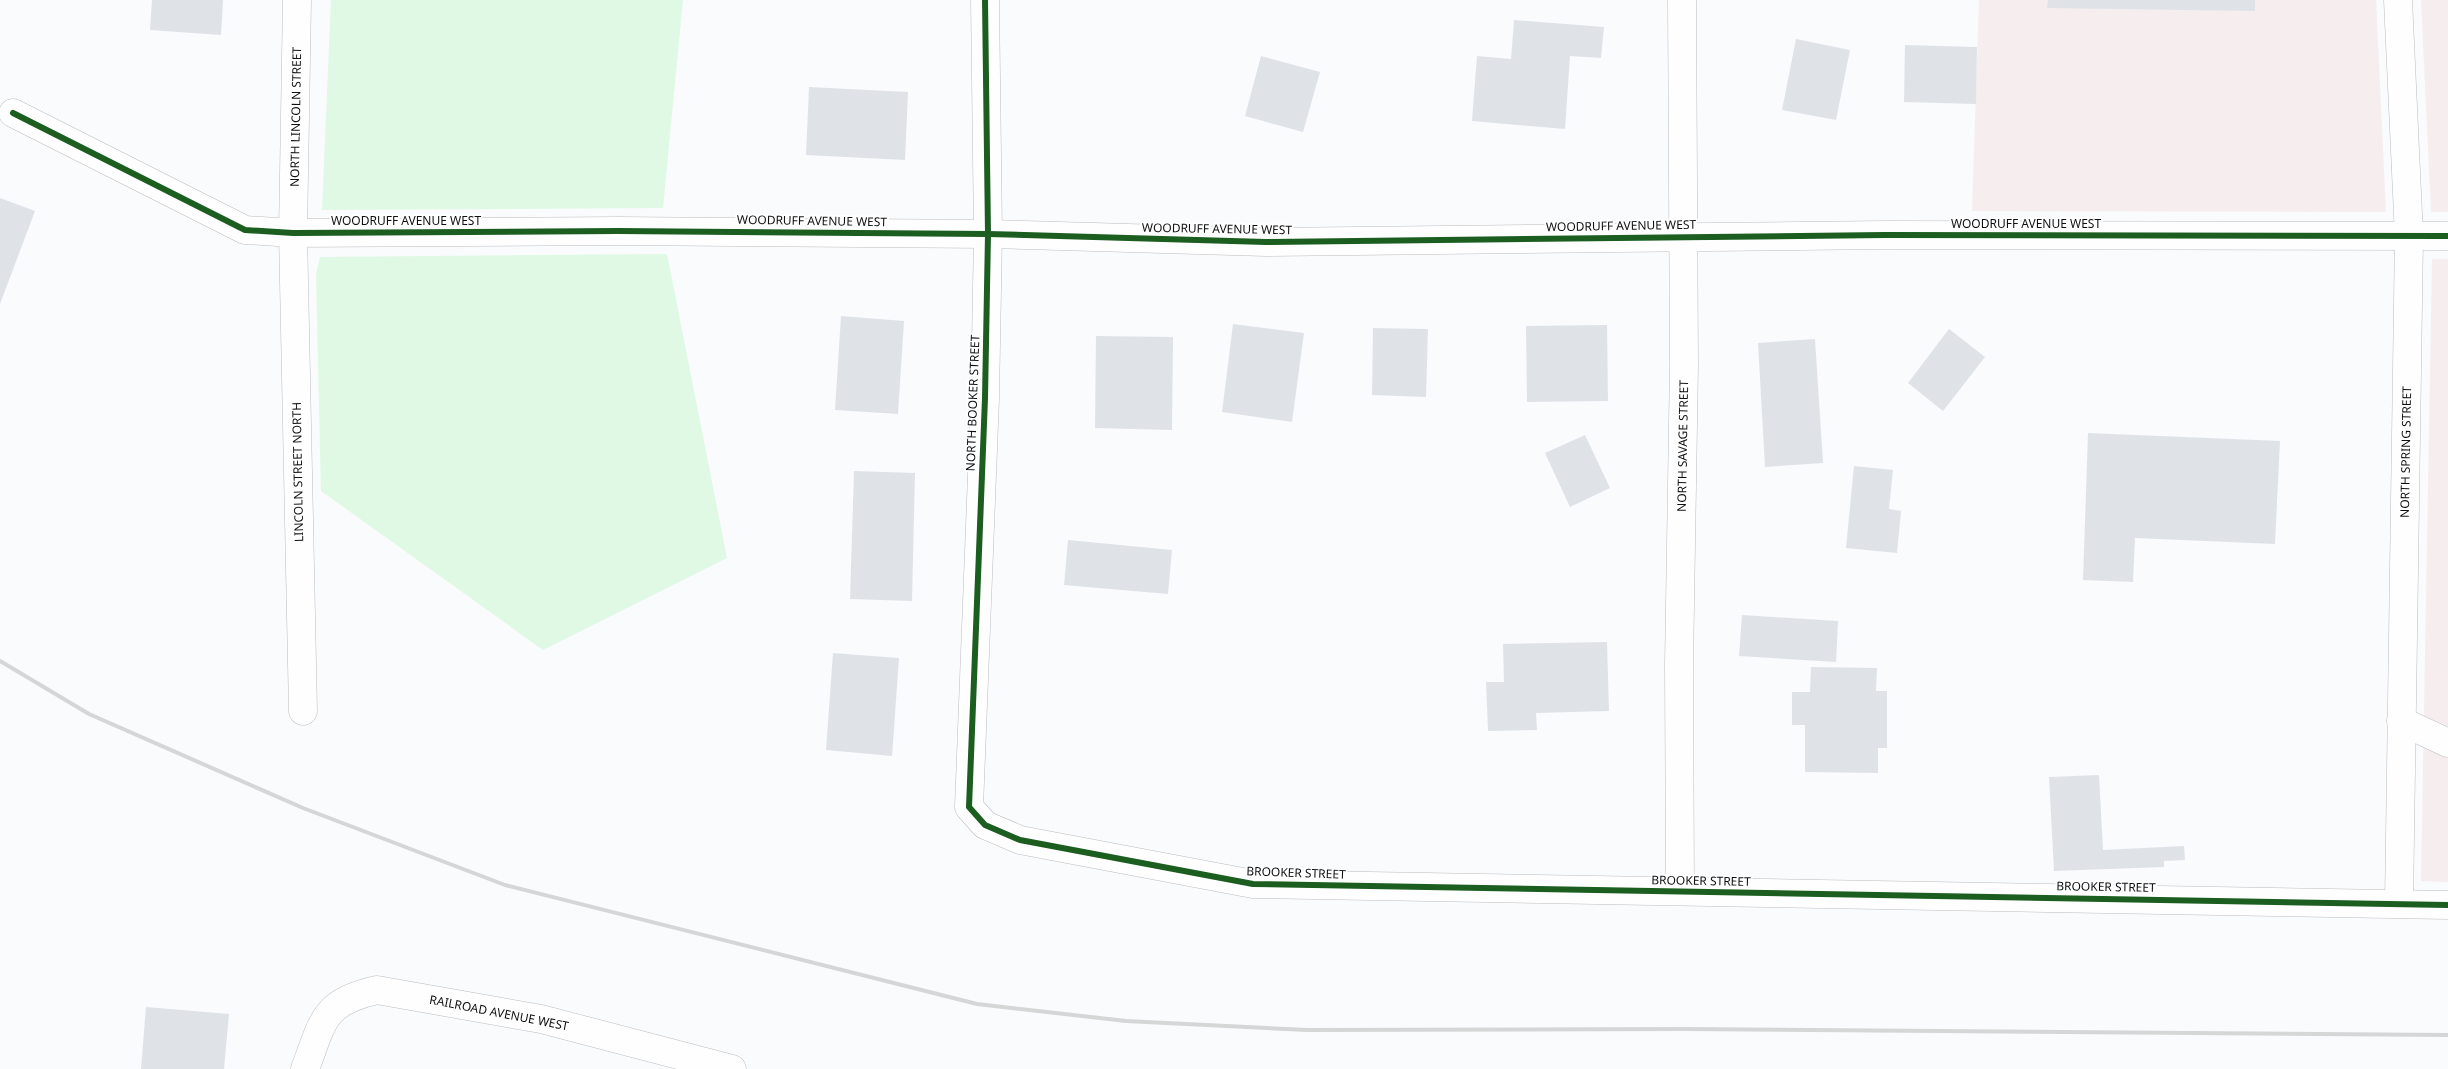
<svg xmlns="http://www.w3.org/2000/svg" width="2448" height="1069" viewBox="0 0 2448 1069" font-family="'Noto Sans',sans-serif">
<rect width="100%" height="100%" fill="#f9fbfd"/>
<!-- commercial -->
<g fill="#f6edee">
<polygon points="1979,0 2376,0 2386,212 1972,211"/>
<polygon points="2421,0 2448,0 2448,212 2431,212"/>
<polygon points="2432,259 2448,259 2448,882 2421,881"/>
</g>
<!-- green -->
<g fill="#e0f9e5">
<polygon points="331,0 683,0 663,208 322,210"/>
<polygon points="667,254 727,558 543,650 321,491 316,275 320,257"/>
</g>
<!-- building -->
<g fill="#dfe3e8">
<polygon points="152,0 223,0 221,35 150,30"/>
<polygon points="2048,0 2255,0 2255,11 2047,8"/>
<polygon points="1514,20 1604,27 1601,58 1570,56 1565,129 1472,121 1477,56 1511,59"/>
<polygon points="1796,39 1850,50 1836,120 1782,110"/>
<polygon points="1905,45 1977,47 1976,104 1904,102"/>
<polygon points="1261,56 1320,72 1303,132 1245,116"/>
<polygon points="809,87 908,92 905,160 806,155"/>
<polygon points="0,198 35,211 0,304"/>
<polygon points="841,316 904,321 898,414 835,410"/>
<polygon points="1233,324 1304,333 1292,422 1222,412"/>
<polygon points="1607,325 1608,401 1527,402 1526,326"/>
<polygon points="1373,328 1428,329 1426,397 1372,395"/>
<polygon points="1949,329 1985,357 1943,411 1908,383"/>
<polygon points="1096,336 1173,337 1172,430 1095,428"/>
<polygon points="1815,339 1823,463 1765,467 1758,343"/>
<polygon points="2088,433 2280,441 2275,544 2135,538 2133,582 2083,580"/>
<polygon points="1585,435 1610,488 1570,507 1545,453"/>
<polygon points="1854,466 1893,470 1889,509 1901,511 1897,553 1846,548"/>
<polygon points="854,471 915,473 912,601 850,599"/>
<polygon points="1068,540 1172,550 1168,594 1064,585"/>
<polygon points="1742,615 1838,621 1836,662 1739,656"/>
<polygon points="1607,642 1609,711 1536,713 1537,730 1488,731 1486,682 1504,682 1503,644"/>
<polygon points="833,653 899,658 892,756 826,750"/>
<polygon points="1811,667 1877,668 1876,691 1887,691 1887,748 1878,748 1878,773 1805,772 1805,725 1792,725 1792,692 1810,692"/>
<polygon points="2099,775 2103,850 2184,846 2185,860 2164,861 2164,867 2054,871 2049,777"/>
<polygon points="146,1007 229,1014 224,1069 141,1069"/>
</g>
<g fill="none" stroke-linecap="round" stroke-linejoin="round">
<!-- minor casing -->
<g stroke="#bbbdbf" stroke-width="29">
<g id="minor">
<polyline points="297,0 293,233 303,711"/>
<polyline points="985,0 988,234 985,398 969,807 985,825 1020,840 1253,884 2448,905"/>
<polyline points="2398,0 2409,236 2399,903"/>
<polyline points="13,113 245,230 293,233 618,231 988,234 1266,242 1885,235 2448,236"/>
<polyline points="2401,721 2448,743"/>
<polyline points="1680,891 1679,665 1684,365 1682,0"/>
<path d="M305,1069C323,1022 322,1002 377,990L541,1019L732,1069"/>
</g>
</g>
<!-- minor -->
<use href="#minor" stroke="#fefeff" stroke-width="28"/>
<!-- rail -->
<polyline stroke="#d5d6d6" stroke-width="4" points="0,661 89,714 303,808 505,885 977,1004 1126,1021 1307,1030 1684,1029 2448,1035"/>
<!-- cycleway casing -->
<g stroke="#fff" stroke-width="9">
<g id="cycleway">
<polyline points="985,0 988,234 985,398 969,807 985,825 1020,840 1253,884 2448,905"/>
<polyline points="13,113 245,230 293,233 618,231 988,234 1266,242 1885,235 2448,236"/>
</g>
</g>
<!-- cycleway -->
<use href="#cycleway" stroke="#1b5e20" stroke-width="6"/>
</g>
<g text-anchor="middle" stroke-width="4" stroke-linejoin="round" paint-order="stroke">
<!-- street labels -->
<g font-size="12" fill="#0e0f11" stroke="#fff">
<text transform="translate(296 117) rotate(-89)" y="4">NORTH LINCOLN STREET</text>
<text x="406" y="225">WOODRUFF AVENUE WEST</text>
<text transform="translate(812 221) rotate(1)" y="4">WOODRUFF AVENUE WEST</text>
<text x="2026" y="228">WOODRUFF AVENUE WEST</text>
<text transform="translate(1621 226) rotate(-1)" y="4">WOODRUFF AVENUE WEST</text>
<text transform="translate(1217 229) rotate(1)" y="4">WOODRUFF AVENUE WEST</text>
<text transform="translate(973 403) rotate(-88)" y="4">NORTH BOOKER STREET</text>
<text transform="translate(1683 446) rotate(-89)" y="4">NORTH SAVAGE STREET</text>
<text transform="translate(2406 452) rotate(-89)" y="4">NORTH SPRING STREET</text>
<text transform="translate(298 472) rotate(-91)" y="4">LINCOLN STREET NORTH</text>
<text transform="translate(1296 873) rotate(2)" y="4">BROOKER STREET</text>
<text transform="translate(1701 881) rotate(1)" y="4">BROOKER STREET</text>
<text transform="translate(2106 887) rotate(1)" y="4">BROOKER STREET</text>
<text transform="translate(499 1013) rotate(11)" y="4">RAILROAD AVENUE WEST</text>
</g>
</g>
</svg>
